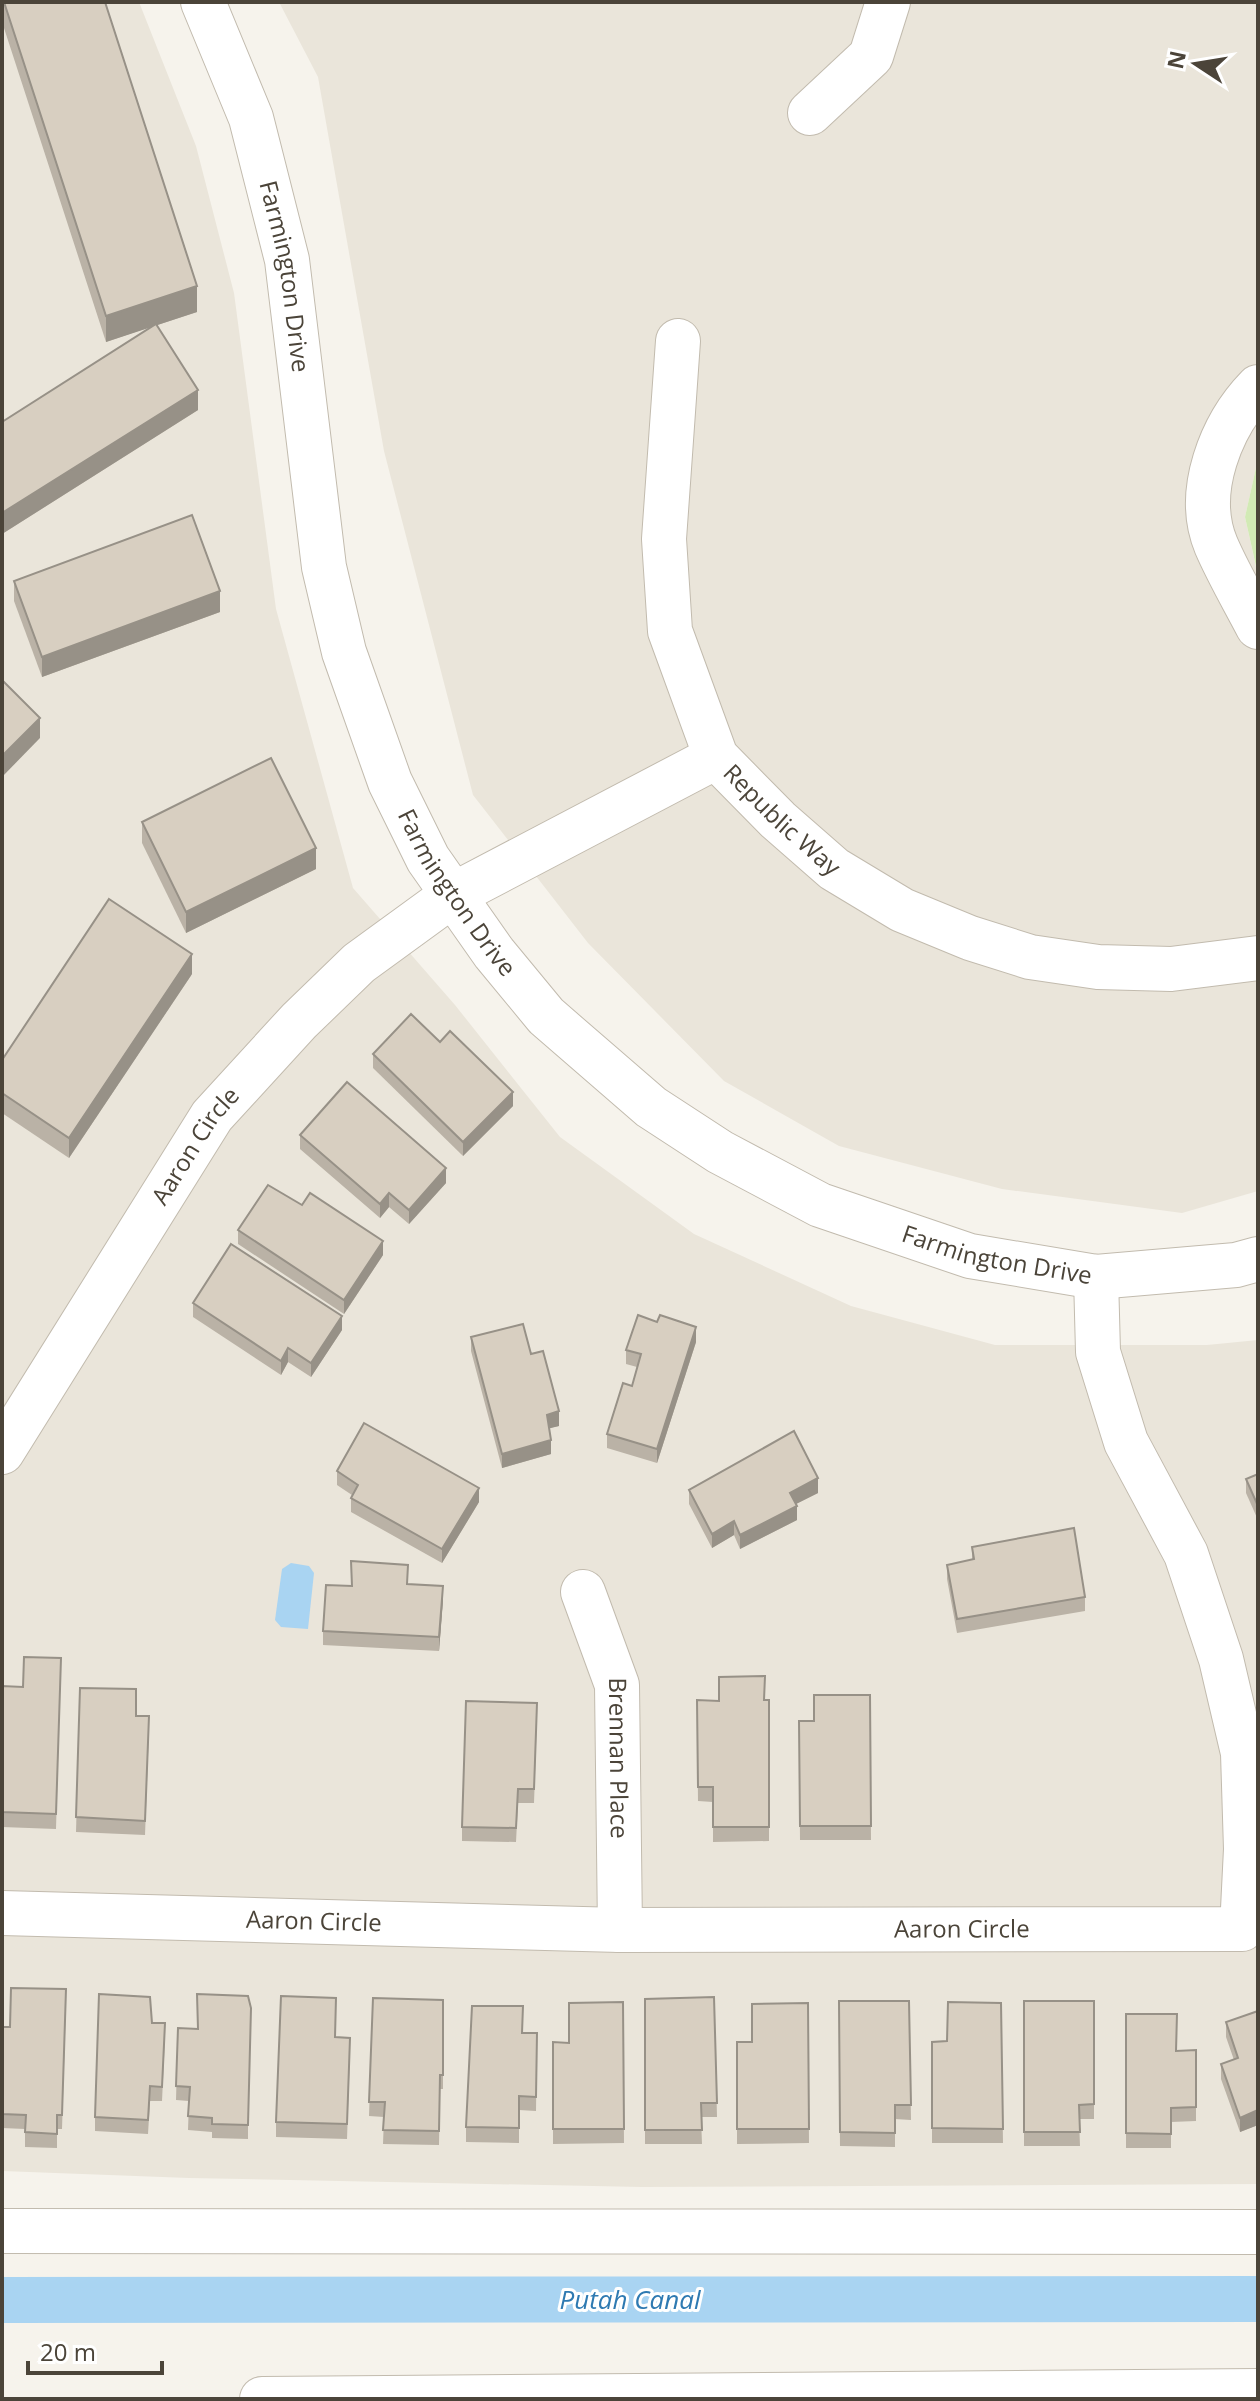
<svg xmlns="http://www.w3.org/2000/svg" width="1260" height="2401" viewBox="0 0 1260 2401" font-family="'Open Sans',sans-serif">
<rect width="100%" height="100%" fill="#f6f3ec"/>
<!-- residential -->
<g fill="#eae5da">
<polygon points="2,2 139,2 196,146 234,293 276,609 353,888 455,1005 560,1137 694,1234 851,1306 995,1345 1207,1345 1258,1340 1258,2184 642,2187 189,2178 2,2171"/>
<polygon points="279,2 1258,2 1258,459 1245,517 1258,576 1258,1191 1182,1213 1002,1189 839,1146 724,1081 588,943 473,795 384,451 318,77"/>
</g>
<!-- green -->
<polygon fill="#d2eab5" points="1258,459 1258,575 1245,517"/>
<!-- water -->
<polygon fill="#a9d4f2" points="291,1563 309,1566 314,1573 308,1629 281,1627 275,1620 282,1569"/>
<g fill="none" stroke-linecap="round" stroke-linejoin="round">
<!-- canal -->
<polyline stroke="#a9d4f2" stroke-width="46" points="2,2300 1258,2299"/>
<!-- minor casing -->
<g stroke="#c2bbae" stroke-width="46">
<g id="minor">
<path id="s1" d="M203,2L251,118L287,260L324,567L344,652L390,782L428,859L494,953L546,1016L651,1107L720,1152L820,1205L970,1256L1096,1277L1236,1265L1258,1259"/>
<polyline points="810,113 871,56 888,2"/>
<path id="s2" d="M678,341L664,539L670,631L716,757L778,820L834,869L902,910L970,938L1030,957L1098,967L1171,969L1258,958"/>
<path d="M1258,387C1221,425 1194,492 1216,545C1228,573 1244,600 1258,627"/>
<path id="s3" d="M2,1452L212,1116L299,1021L359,963L451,896L716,757"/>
<path id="s4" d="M583,1592L617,1685L620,1930"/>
<path id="s5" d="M2,1913L620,1930L1242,1929L1246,1849L1243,1753L1221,1659L1186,1554L1126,1442L1098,1352L1096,1277"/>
<polyline points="2,2231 1258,2232"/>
<polyline points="262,2399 1258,2391"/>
</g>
</g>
<!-- minor -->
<use href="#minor" stroke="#fff" stroke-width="44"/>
</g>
<!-- wall -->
<g fill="#bab2a6">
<polygon points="4,2 197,312 157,325 198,410 2,534 2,422 153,326 106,342 4,28"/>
<polygon points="14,581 220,612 42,677 14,601"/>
<polygon points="142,822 316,869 186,933 142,843"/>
<polygon points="192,974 69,1158 2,1113 2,1060"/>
<polygon points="440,1042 513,1106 463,1156 373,1068 373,1054"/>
<polygon points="300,1135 446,1183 409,1224 389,1207 380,1218 300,1149"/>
<polygon points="238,1230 383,1255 344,1314 238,1244"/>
<polygon points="193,1303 342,1330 311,1377 288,1362 281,1375 193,1317"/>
<polygon points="471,1337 531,1354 559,1426 549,1428 551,1454 502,1468 471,1351"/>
<polygon points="696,1342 657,1463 607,1448 607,1434 632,1386 637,1367 626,1364 626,1350"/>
<polygon points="337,1471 479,1502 442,1563 351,1512 351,1498 352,1495 337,1485"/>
<polygon points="1258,1474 1258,1520 1246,1493 1246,1479"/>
<polygon points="689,1490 818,1493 796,1504 797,1520 740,1549 734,1535 712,1548 689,1504"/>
<polygon points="972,1547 1085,1597 1085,1611 957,1633 947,1579 947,1565 972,1560"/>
<polygon points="407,1584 443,1600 439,1651 323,1645 323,1631 352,1586"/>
<polygon points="61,1658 56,1829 2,1827 2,1686 23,1687"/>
<polygon points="80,1688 136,1716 149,1730 145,1835 76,1832"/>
<polygon points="870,1695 871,1840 800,1840 799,1721 814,1721"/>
<polygon points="697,1700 769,1700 769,1841 713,1842 713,1802 698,1801"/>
<polygon points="537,1717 534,1803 518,1803 516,1842 462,1841 462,1827"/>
<polygon points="248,1996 248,2139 212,2138 212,2132 188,2130 189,2101 176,2100 178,2028 197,2029"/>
<polygon points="714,1997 717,2117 701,2117 702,2144 645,2144 645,1999"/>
<polygon points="373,1998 443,2000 443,2089 440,2089 439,2145 383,2144 384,2117 369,2116"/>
<polygon points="839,2001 909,2001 911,2120 895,2119 895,2147 840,2146"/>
<polygon points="1024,2001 1094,2001 1094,2119 1079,2119 1080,2146 1024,2146"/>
<polygon points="623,2002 624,2143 553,2144 553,2042 569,2043"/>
<polygon points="66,2003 62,2129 57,2129 57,2148 25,2147 25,2129 2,2128 2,2027 10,2027"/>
<polygon points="808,2003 809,2143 737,2144 737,2042 752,2042"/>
<polygon points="1001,2003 1003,2143 932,2143 932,2042 947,2041"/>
<polygon points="1258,2011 1258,2125 1240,2132 1221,2079 1221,2064 1234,2060 1226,2037 1226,2022"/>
<polygon points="1126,2014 1177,2051 1196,2050 1196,2121 1171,2122 1171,2148 1126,2148"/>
<polygon points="152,2023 165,2037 162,2101 150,2101 148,2134 95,2131 95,2117"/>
<polygon points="523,2033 537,2033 536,2111 519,2110 519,2143 466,2142 466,2127"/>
<polygon points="335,2037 350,2053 347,2139 276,2137 276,2122"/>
</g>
<!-- shaded-wall -->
<g fill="#979187">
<polygon points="197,286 197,312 106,342 106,316"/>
<polygon points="198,390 198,410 2,534 2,513"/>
<polygon points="220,591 220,612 42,677 42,657"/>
<polygon points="40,718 40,738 2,777 2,756"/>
<polygon points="316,848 316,869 186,933 186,912"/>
<polygon points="192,954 192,974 69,1158 69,1138"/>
<polygon points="513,1092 513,1106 463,1156 463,1142"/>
<polygon points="446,1168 446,1183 409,1224 409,1210"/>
<polygon points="389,1193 389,1207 380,1218 380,1204"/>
<polygon points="383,1241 383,1255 344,1314 344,1300"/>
<polygon points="342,1316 342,1330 311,1377 311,1363"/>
<polygon points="696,1327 696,1342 657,1463 657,1449"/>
<polygon points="288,1348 288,1362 281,1375 281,1361"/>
<polygon points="559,1411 559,1426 547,1429 547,1415"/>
<polygon points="551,1440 551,1454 502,1468 502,1454"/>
<polygon points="818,1478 818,1493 790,1507 790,1493"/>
<polygon points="479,1488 479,1502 442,1563 442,1549"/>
<polygon points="797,1506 797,1520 740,1549 740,1535"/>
<polygon points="734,1521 734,1535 712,1548 712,1534"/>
<polygon points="443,1586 443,1600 439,1651 439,1637"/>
<polygon points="1258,2110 1258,2125 1240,2132 1240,2118"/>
</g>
<!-- building -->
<g fill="#d8cfc1" stroke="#979187" stroke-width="2">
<polygon points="4,2 105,2 197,286 106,316"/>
<polygon points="156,324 198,390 2,513 2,422"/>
<polygon points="192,515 220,591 42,657 14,581"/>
<polygon points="2,680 40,718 2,756"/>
<polygon points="271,758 316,848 186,912 142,822"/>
<polygon points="109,899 192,954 69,1138 2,1093 2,1060"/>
<polygon points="411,1014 440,1042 450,1031 513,1092 463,1142 373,1054"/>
<polygon points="347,1082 446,1168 409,1210 389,1193 380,1204 300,1135"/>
<polygon points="268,1185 302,1205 310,1193 383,1241 344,1300 238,1230"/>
<polygon points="231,1244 342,1316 311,1363 288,1348 281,1361 193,1303"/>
<polygon points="638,1315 657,1322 660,1315 696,1327 657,1449 607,1434 623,1383 632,1386 641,1354 626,1350"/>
<polygon points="523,1324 531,1354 543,1351 559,1411 547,1415 551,1440 502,1454 471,1337"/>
<polygon points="364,1423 479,1488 442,1549 351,1498 358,1485 337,1471"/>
<polygon points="794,1431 818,1478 790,1493 797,1506 740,1535 734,1521 712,1534 689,1490"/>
<polygon points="1258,1474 1258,1506 1246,1479"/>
<polygon points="1074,1528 1085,1597 957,1619 947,1565 974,1559 972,1547"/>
<polygon points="351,1561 408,1565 407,1584 443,1586 439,1637 323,1631 326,1585 352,1586"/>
<polygon points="24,1657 61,1658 56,1814 2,1812 2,1686 23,1687"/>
<polygon points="765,1676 764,1700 769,1700 769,1827 713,1827 713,1787 698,1787 697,1700 719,1701 719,1677"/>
<polygon points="80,1688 136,1689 136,1716 149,1716 145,1821 76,1817"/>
<polygon points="814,1695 870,1695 871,1826 800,1826 799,1721 814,1721"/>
<polygon points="466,1701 537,1703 534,1789 518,1789 516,1828 462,1827"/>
<polygon points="11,1988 66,1989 62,2115 57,2115 57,2134 25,2132 26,2115 2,2114 2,2027 10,2027"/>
<polygon points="99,1994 150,1997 152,2023 165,2023 162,2087 150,2086 148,2120 95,2117"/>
<polygon points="197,1994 248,1996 251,2008 248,2125 212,2124 212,2118 188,2116 190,2087 176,2086 178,2028 198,2029"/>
<polygon points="281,1996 336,1998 335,2037 350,2038 347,2124 276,2122"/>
<polygon points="714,1997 717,2103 701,2103 702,2130 645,2130 645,1999"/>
<polygon points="373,1998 443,2000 443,2075 440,2075 439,2131 383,2130 385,2102 369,2102"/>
<polygon points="839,2001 909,2001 911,2105 895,2105 895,2133 840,2132"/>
<polygon points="1024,2001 1094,2001 1094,2104 1079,2105 1080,2132 1024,2132"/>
<polygon points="623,2002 624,2129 553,2129 553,2042 569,2043 569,2003"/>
<polygon points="948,2002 1001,2003 1003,2129 932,2128 932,2042 947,2041"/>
<polygon points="808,2003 809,2129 737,2129 737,2042 752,2042 752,2004"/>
<polygon points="472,2006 523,2006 522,2033 537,2033 536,2097 519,2096 519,2128 466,2127"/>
<polygon points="1258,2011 1258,2110 1240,2118 1221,2064 1238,2058 1226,2022"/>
<polygon points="1126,2014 1177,2014 1176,2051 1196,2050 1196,2107 1171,2108 1171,2134 1126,2133"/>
</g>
<g text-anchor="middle" stroke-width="6" stroke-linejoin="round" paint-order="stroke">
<!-- street labels -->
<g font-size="24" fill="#4b4439" stroke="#fff">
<text dy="8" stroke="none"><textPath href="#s1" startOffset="288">Farmington Drive</textPath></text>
<text dy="8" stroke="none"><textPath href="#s2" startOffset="516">Republic Way</textPath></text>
<text dy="8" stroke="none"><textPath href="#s1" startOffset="936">Farmington Drive</textPath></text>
<text dy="8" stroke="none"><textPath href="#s3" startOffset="362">Aaron Circle</textPath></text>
<text dy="8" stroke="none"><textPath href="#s1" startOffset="1608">Farmington Drive</textPath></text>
<text dy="8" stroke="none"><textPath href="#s4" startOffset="172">Brennan Place</textPath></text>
<text dy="8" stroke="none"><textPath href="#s5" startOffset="312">Aaron Circle</textPath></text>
<text dy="8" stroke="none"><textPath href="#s5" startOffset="960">Aaron Circle</textPath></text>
</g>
<!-- water labels -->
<g font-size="26" font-style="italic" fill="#2e7ab2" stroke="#fff">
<text x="630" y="2309">Putah Canal</text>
</g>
</g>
<!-- border -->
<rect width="1260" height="2401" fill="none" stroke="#4b4439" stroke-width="8"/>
<!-- north arrow -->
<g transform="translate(1196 64) rotate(282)" stroke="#ffffff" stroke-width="6" paint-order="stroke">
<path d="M0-6L14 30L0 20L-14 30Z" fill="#4b4439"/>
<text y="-12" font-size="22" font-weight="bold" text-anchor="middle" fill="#4b4439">N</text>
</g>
<!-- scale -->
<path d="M28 2361v12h134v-12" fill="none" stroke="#4b4439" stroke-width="4"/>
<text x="40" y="2361" font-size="24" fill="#4b4439" stroke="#ffffff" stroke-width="6" paint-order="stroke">20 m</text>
</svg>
